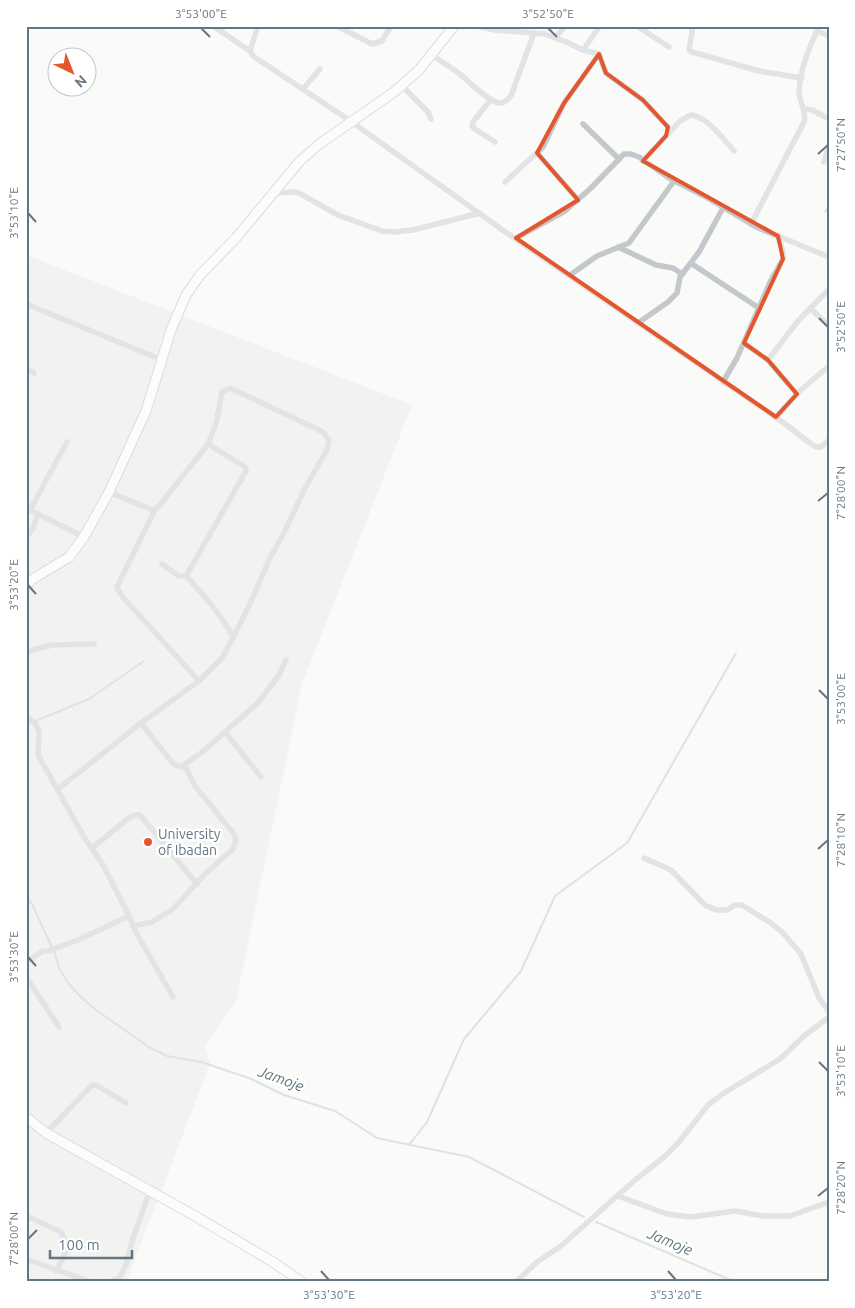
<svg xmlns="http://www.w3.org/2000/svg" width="855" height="1308" viewBox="0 0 855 1308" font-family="Ubuntu,sans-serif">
<rect width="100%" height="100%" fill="#fafaf8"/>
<!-- built -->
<polygon fill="#e8e9e9" points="26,255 412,405 302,684 236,1001 205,1046 210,1064 126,1282 26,1282"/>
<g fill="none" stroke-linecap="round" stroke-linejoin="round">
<!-- stream -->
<g stroke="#bbc7cb" stroke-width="2">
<polyline points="825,212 829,206"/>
<polyline points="26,725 89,699 144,661"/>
<polyline points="26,897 32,904 55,954 59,968 68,983 82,998 96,1010 149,1047 167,1056 201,1062 249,1078 284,1095 335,1111 377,1138 469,1157 584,1217"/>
<polyline points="409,1145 427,1122 464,1039 521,971 555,896 627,843 736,653"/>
<polyline points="596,1222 735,1282"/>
</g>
<!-- secondary casing -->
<g stroke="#b3babf" stroke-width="11">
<g id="secondary">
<polyline points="26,586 31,580 69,557 84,537 109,492 146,411 171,330 186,295 200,275 236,238 299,162 318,145 394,92 419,70 454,26"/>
<polyline points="26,1117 46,1133 195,1216 273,1262 302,1282"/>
</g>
</g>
<!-- street -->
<g stroke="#c3c8cc" stroke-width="5.5">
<polyline points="213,26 250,51 253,56 352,122 501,229 784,423 811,444 816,447 821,447 829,440"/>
<polyline points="337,26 372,44 382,41 391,26"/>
<polyline points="477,26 495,30 545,34 569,43 583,50 599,54 606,73 643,100 668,127 668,133"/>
<polyline points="637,26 669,47"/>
<polyline points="693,26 689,50 692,52 759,71 802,78"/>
<polyline points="817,31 829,36"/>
<polyline points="555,38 565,26"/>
<polyline points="583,50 600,26"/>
<polyline points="250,51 258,26"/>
<path d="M432,55C442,62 452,68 461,75C470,82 491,105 502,103C506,102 508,99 511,96L534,33"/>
<polyline points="402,86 428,112 431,119"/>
<polyline points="303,89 320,69"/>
<polyline points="491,99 473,122 472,126 475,129 495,142"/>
<polyline points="804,109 812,110 829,119"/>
<polyline points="583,124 619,159"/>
<polyline points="537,153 578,200"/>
<path d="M643,161L680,121L691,115C708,117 723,139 734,151"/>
<polyline points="824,162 829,145"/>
<polyline points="505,182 543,147 564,103 599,54"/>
<polyline points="275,193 294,192 299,193 338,215 382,231 393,232 413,230 480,213"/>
<path d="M751,224L804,122C807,110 799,103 799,91C800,69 810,46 819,26"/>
<polyline points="516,238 565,211 591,188 624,154 631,154 639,157 669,178 706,197 756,227 829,257"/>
<polyline points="618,247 656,265 673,268 682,274"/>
<polyline points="692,264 759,308"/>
<polyline points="570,275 597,256 629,243 674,181"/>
<polyline points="26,304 162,360"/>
<polyline points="810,308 829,326"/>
<polyline points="638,323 668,302 677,293 680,277 699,252 723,208"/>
<polyline points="744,343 768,360 797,394"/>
<polyline points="768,360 798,321 829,289"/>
<polyline points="26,368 34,373"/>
<polyline points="723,382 737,358 771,280 783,259 783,251 778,236"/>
<polyline points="776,417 802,389 829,366"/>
<polyline points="26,508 84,537"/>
<polyline points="30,510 67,442"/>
<polyline points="154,512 117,587 121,595 199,681"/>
<polyline points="26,538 33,528 38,514"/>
<polyline points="162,564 179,576 186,576 246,471 245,467 208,444"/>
<path d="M186,576C204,595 220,613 233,637"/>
<polyline points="26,652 52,645 94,644"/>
<polyline points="26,716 35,723 39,731 38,755 84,837 103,865 126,910 138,936 173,997"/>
<polyline points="225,732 261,777"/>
<polyline points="182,766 201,753 258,703 279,675 286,660"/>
<polyline points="58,789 141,723 199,681 223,657 248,608 270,558 285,531 304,490 327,450 329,440 324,433 317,429 230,388 222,392 216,424 208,444 159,506 155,509 154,512 150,509 109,492"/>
<polyline points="92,848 130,817 136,815 140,815 197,884"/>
<polyline points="644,858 671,870 705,905 716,910 727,910 735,905 742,905 771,923 783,933 801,954 819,998 829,1012"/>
<polyline points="133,926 152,922 173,909 205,874 233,849 236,840 234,834 195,786 186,768 175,765 170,760 141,723"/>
<polyline points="26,962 43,951 48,951 78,940 129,916"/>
<polyline points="26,977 59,1027"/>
<polyline points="46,1133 92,1085 96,1085 126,1103"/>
<polyline points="618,1196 667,1214 690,1217 735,1211 763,1216 790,1216 829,1202"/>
<path d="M26,1216L61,1232C71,1246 64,1258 56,1271"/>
<polyline points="26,1259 91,1282"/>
<polyline points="109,1282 120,1277 126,1265 133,1238 150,1191"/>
<polyline points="516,1282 537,1262 561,1246 635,1180 664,1157 679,1142 708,1105 724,1093 780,1059 804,1036 829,1017"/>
</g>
<!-- secondary -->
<use href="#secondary" stroke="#fff" stroke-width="9"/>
</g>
<!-- marked area -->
<path d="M0 0H855V1308H0ZM599,54L606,73L643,100L668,127L666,136L643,161L778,236L783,259L744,343L768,360L797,394L776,417L516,238L578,200L537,153L564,103Z" fill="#fafaf8" fill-opacity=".55" fill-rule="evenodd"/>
<path fill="none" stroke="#e4572e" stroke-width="4" stroke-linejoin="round" d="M599,54L606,73L643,100L668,127L666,136L643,161L778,236L783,259L744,343L768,360L797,394L776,417L516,238L578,200L537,153L564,103Z"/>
<!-- ticks -->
<path fill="none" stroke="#657683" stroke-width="2" d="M201,28L210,37M548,28L557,37M818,154L828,145M28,213L36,222M819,318L828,327M818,501L828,493M28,585L36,594M819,690L828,699M818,849L828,840M28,957L36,966M819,1062L828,1071M818,1196L828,1188M28,1239L37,1230M321,1271L329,1280M668,1271L676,1280"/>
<!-- markers -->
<circle fill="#e4572e" stroke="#fff" stroke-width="2" cx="148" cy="842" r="5"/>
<g text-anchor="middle" stroke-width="5" stroke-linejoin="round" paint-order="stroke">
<!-- poi labels -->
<g font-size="14" fill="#657683" stroke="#fff" text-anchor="start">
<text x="158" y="839">University<tspan x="158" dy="16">of Ibadan</tspan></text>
</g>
<!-- water labels -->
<g font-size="15" font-style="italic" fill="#60757c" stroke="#fff">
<text transform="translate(281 1079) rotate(20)" y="5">Jamoje</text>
<text transform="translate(670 1242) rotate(23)" y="5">Jamoje</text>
</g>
</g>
<!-- border -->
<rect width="855" height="1308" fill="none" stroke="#ffffff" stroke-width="55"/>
<!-- north arrow -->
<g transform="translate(72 72) rotate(137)"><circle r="24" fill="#ffffff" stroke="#c1c8cd"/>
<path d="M0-4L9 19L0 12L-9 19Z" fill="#e4572e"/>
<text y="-8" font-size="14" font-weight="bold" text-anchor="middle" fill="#657683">N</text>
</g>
<!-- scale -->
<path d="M50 1250v8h82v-8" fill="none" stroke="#657683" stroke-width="2.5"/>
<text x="58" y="1250" font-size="15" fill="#657683" stroke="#ffffff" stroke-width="4" paint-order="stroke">100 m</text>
<rect x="28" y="28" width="800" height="1252" fill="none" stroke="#657683" stroke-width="2"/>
<g font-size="12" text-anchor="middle" fill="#657683">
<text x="201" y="18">3°53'00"E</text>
<text x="548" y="18">3°52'50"E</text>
<text transform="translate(841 145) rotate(-90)" y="4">7°27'50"N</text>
<text transform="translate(14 213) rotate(-90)" y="4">3°53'10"E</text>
<text transform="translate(841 327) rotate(-90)" y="4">3°52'50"E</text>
<text transform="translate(841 493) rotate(-90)" y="4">7°28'00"N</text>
<text transform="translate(14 585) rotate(-90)" y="4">3°53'20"E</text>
<text transform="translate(841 699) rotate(-90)" y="4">3°53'00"E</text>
<text transform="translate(841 840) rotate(-90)" y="4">7°28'10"N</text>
<text transform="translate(14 957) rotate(-90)" y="4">3°53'30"E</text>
<text transform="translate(841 1071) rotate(-90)" y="4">3°53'10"E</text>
<text transform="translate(841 1188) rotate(-90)" y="4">7°28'20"N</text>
<text transform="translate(14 1239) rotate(-90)" y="4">7°28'00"N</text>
<text x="329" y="1299">3°53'30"E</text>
<text x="676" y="1299">3°53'20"E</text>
</g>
</svg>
